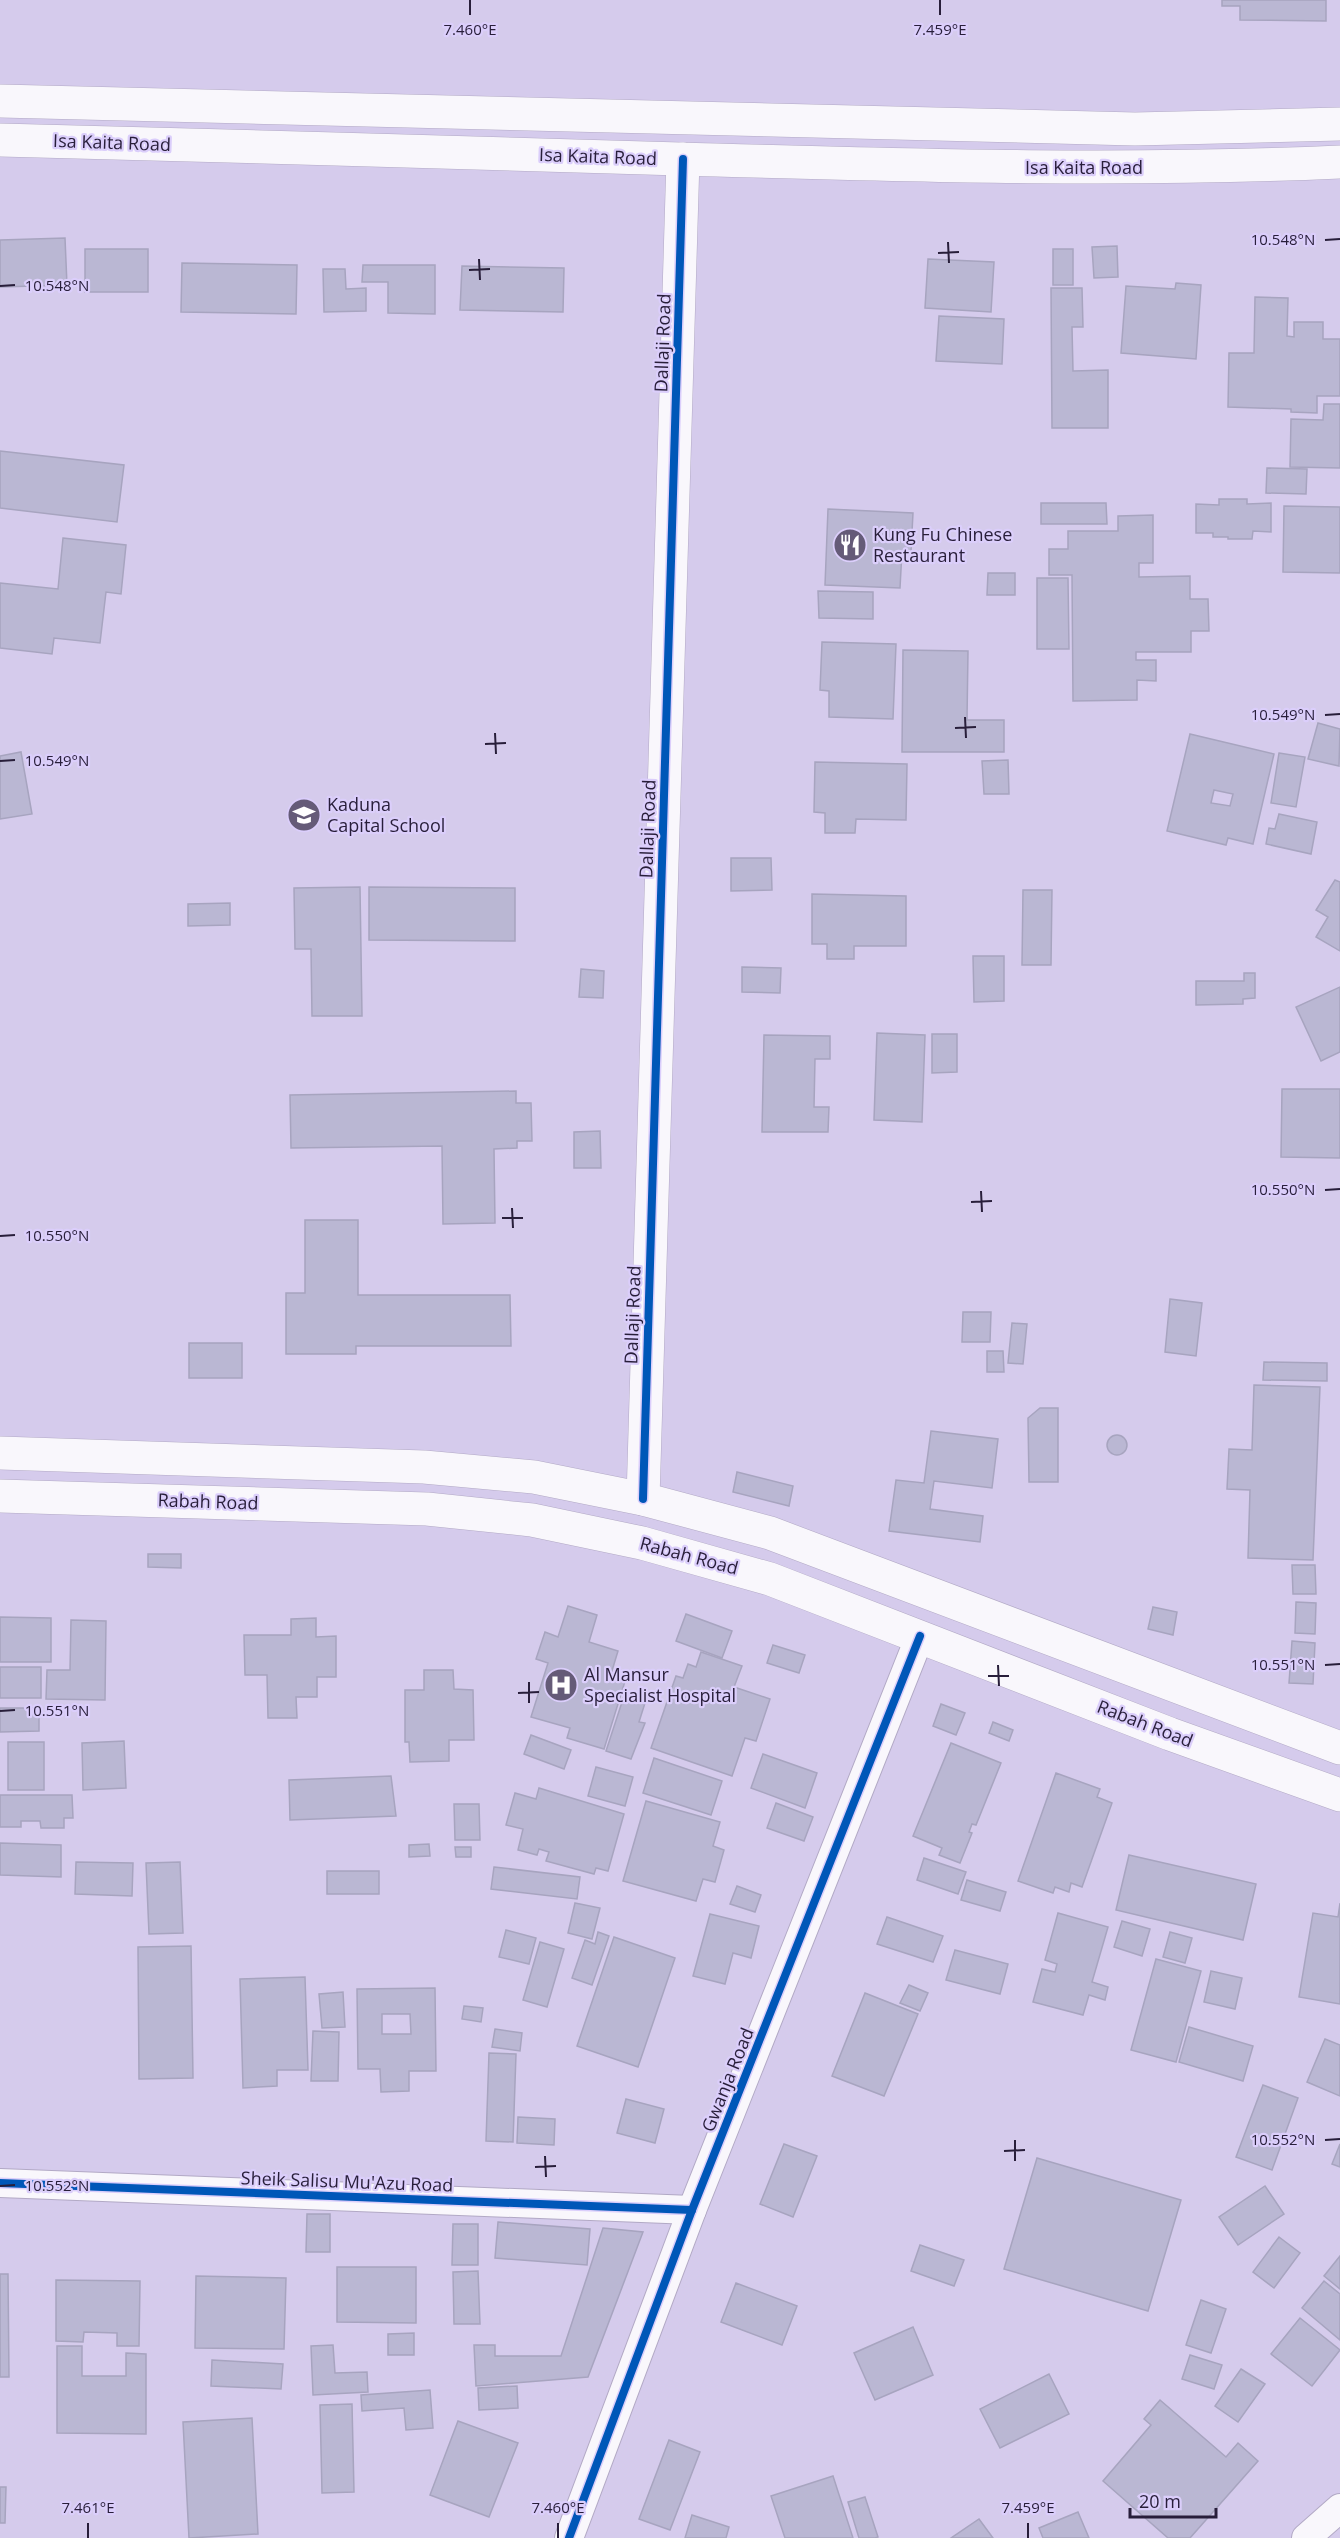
<svg xmlns="http://www.w3.org/2000/svg" width="1340" height="2538" viewBox="0 0 1340 2538" font-family="'Open Sans',sans-serif">
<rect width="100%" height="100%" fill="#d5cbec"/>
<!-- building -->
<g fill="#bab7d3" stroke="#a7a4bf" stroke-width="1.5" fill-rule="evenodd">
<polygon points="1222,0 1326,0 1326,21 1240,20 1240,6 1222,6"/>
<polygon points="65,238 67,285 0,287 0,240"/>
<polygon points="1117,246 1118,277 1094,278 1092,247"/>
<rect x="85" y="249" width="63" height="43"/>
<rect x="1053" y="249" width="20" height="36"/>
<polygon points="928,259 994,262 991,312 925,308"/>
<polygon points="182,263 297,265 296,314 181,312"/>
<polygon points="363,265 435,265 435,314 388,313 388,282 362,282"/>
<polygon points="462,266 564,268 563,312 460,310"/>
<polygon points="323,269 345,269 346,289 366,288 366,311 324,312"/>
<polygon points="1176,283 1201,285 1196,359 1121,353 1126,286 1175,289"/>
<polygon points="1051,288 1082,288 1083,327 1072,327 1073,371 1108,370 1108,428 1052,428"/>
<polygon points="1255,297 1288,298 1287,336 1294,337 1294,322 1323,322 1323,339 1340,339 1340,396 1317,396 1317,413 1291,412 1291,409 1228,407 1229,353 1254,353"/>
<polygon points="939,316 1004,319 1002,364 936,361"/>
<polygon points="1324,404 1340,404 1340,468 1290,467 1291,419 1323,420"/>
<polygon points="0,451 124,465 117,522 0,508"/>
<polygon points="1267,468 1307,469 1306,494 1266,493"/>
<polygon points="1219,499 1247,499 1247,504 1271,503 1271,532 1253,531 1252,539 1228,539 1228,537 1213,537 1213,533 1196,533 1196,504 1219,505"/>
<polygon points="1041,503 1106,503 1107,524 1041,524"/>
<polygon points="1284,506 1340,507 1340,573 1283,572"/>
<polygon points="828,509 913,513 911,551 902,551 900,588 825,585"/>
<polygon points="1153,515 1153,563 1139,563 1139,577 1190,576 1190,599 1208,599 1209,631 1191,631 1191,652 1136,652 1136,660 1156,660 1156,681 1137,680 1137,700 1073,701 1072,575 1049,575 1049,549 1068,549 1068,531 1118,531 1118,516"/>
<polygon points="63,538 126,545 121,594 106,592 100,643 54,638 52,654 0,648 0,583 58,589"/>
<polygon points="988,573 1015,573 1015,595 987,595"/>
<polygon points="1037,578 1068,578 1069,649 1037,649"/>
<polygon points="818,591 873,592 873,619 819,618"/>
<polygon points="822,642 896,644 893,719 829,717 829,691 820,690"/>
<polygon points="903,650 968,651 967,720 1004,720 1004,752 902,752"/>
<polygon points="1318,723 1340,729 1339,766 1308,759"/>
<path d="M1190,734L1274,754L1253,844L1228,838L1226,845L1167,831ZM1214,790L1233,794L1230,806L1211,803Z"/>
<polygon points="21,752 32,814 0,819 0,756"/>
<polygon points="1279,753 1305,757 1296,807 1271,803"/>
<polygon points="1008,760 1009,794 984,794 982,761"/>
<polygon points="815,762 907,764 906,820 856,819 855,833 825,833 825,813 814,812"/>
<polygon points="1279,814 1317,822 1311,854 1266,844 1269,828 1275,829"/>
<polygon points="731,858 771,858 772,890 731,891"/>
<polygon points="1335,880 1340,882 1340,951 1316,937 1328,917 1316,910"/>
<polygon points="360,887 362,1016 312,1016 311,949 295,949 294,888"/>
<polygon points="369,887 515,888 515,941 369,940"/>
<polygon points="1023,890 1052,890 1051,965 1022,965"/>
<polygon points="812,894 906,896 906,946 854,946 854,959 827,959 827,944 812,944"/>
<polygon points="230,903 230,925 188,926 188,904"/>
<polygon points="973,956 1004,956 1004,1001 974,1002"/>
<polygon points="742,967 781,968 780,993 742,992"/>
<polygon points="581,969 604,971 603,998 579,997"/>
<polygon points="1244,973 1255,973 1255,998 1243,999 1243,1004 1196,1005 1196,981 1244,981"/>
<polygon points="1340,987 1340,1052 1321,1061 1296,1007"/>
<polygon points="877,1033 925,1035 922,1122 874,1120"/>
<polygon points="932,1034 957,1034 957,1072 932,1073"/>
<polygon points="764,1035 830,1036 830,1059 815,1059 814,1107 829,1107 828,1132 762,1132"/>
<polygon points="1282,1089 1340,1089 1340,1158 1281,1157"/>
<polygon points="516,1091 516,1103 531,1103 532,1141 517,1141 517,1148 494,1149 495,1223 443,1224 442,1146 291,1148 290,1095"/>
<polygon points="600,1131 601,1168 574,1168 574,1132"/>
<polygon points="305,1220 358,1220 358,1295 510,1295 511,1346 356,1346 356,1354 286,1354 286,1293 305,1293"/>
<polygon points="1170,1299 1202,1303 1196,1356 1165,1352"/>
<polygon points="963,1312 991,1312 990,1342 962,1342"/>
<polygon points="1012,1323 1027,1324 1023,1364 1008,1363"/>
<rect x="189" y="1343" width="53" height="35"/>
<polygon points="987,1351 1003,1351 1004,1372 987,1372"/>
<polygon points="1264,1362 1327,1363 1327,1381 1263,1380"/>
<polygon points="1254,1385 1320,1387 1313,1560 1248,1558 1250,1490 1227,1489 1229,1449 1252,1450"/>
<polygon points="1040,1408 1058,1408 1058,1482 1029,1482 1028,1418"/>
<polygon points="931,1431 998,1439 992,1488 934,1481 930,1509 983,1516 980,1542 889,1531 896,1480 924,1483"/>
<circle cx="1117" cy="1445" r="10"/>
<polygon points="737,1472 793,1486 789,1506 733,1492"/>
<polygon points="148,1554 181,1554 181,1568 148,1567"/>
<polygon points="1292,1565 1315,1565 1316,1594 1293,1594"/>
<polygon points="1296,1602 1316,1603 1315,1634 1295,1633"/>
<polygon points="568,1606 597,1615 589,1642 618,1651 611,1674 626,1678 604,1749 567,1738 570,1728 531,1717 548,1663 536,1659 545,1632 558,1637"/>
<polygon points="1153,1607 1177,1612 1173,1635 1148,1629"/>
<polygon points="686,1614 732,1631 722,1658 676,1641"/>
<polygon points="0,1617 51,1618 51,1662 0,1662"/>
<polygon points="316,1618 316,1637 336,1636 336,1677 317,1677 317,1697 296,1697 297,1718 268,1718 267,1675 245,1675 244,1635 291,1635 291,1619"/>
<polygon points="71,1620 106,1621 105,1700 46,1699 47,1670 70,1670"/>
<polygon points="1292,1641 1315,1643 1313,1684 1289,1683"/>
<polygon points="773,1645 805,1655 799,1673 767,1663"/>
<polygon points="701,1652 742,1666 734,1687 770,1699 756,1741 745,1738 732,1776 651,1748 676,1676 683,1678 688,1664 696,1667"/>
<rect x="0" y="1667" width="41" height="31"/>
<polygon points="424,1670 453,1670 454,1689 473,1690 474,1740 449,1740 449,1761 410,1762 409,1742 405,1742 405,1690 424,1690"/>
<polygon points="624,1696 645,1703 639,1722 645,1723 631,1759 606,1751"/>
<polygon points="941,1704 965,1713 956,1735 933,1726"/>
<polygon points="0,1708 39,1708 39,1731 0,1732"/>
<polygon points="993,1722 1013,1730 1009,1741 989,1733"/>
<polygon points="531,1735 571,1750 564,1769 524,1754"/>
<polygon points="124,1741 126,1788 83,1790 82,1743"/>
<rect x="8" y="1742" width="36" height="48"/>
<polygon points="951,1743 1001,1763 976,1825 972,1824 969,1832 972,1833 960,1863 939,1855 942,1848 913,1836"/>
<polygon points="763,1754 817,1773 805,1808 751,1788"/>
<polygon points="654,1758 722,1781 711,1815 643,1793"/>
<polygon points="596,1767 633,1777 625,1806 588,1796"/>
<polygon points="1056,1773 1100,1789 1097,1797 1112,1803 1082,1887 1071,1883 1069,1892 1055,1887 1053,1893 1018,1881"/>
<polygon points="391,1776 396,1816 290,1820 289,1780"/>
<polygon points="539,1788 624,1814 608,1871 596,1868 594,1874 546,1861 549,1852 539,1849 537,1855 518,1850 523,1829 506,1825 515,1793 536,1799"/>
<polygon points="0,1795 72,1795 73,1818 64,1818 64,1828 41,1828 40,1821 21,1821 21,1827 0,1827"/>
<polygon points="646,1801 720,1822 713,1846 724,1850 715,1882 703,1879 696,1901 623,1881"/>
<polygon points="776,1803 813,1817 804,1841 767,1828"/>
<polygon points="454,1804 479,1804 480,1840 455,1840"/>
<polygon points="0,1843 61,1845 61,1877 0,1875"/>
<polygon points="429,1844 430,1856 409,1857 409,1845"/>
<polygon points="455,1847 471,1847 471,1857 456,1857"/>
<polygon points="1129,1855 1256,1884 1243,1940 1116,1910"/>
<polygon points="924,1858 966,1872 958,1894 917,1880"/>
<polygon points="76,1862 133,1863 132,1896 75,1894"/>
<polygon points="180,1862 183,1933 149,1934 146,1863"/>
<polygon points="494,1867 580,1877 577,1899 491,1889"/>
<rect x="327" y="1871" width="52" height="23"/>
<polygon points="967,1880 1006,1892 1000,1911 961,1900"/>
<polygon points="737,1886 761,1895 755,1912 730,1904"/>
<polygon points="575,1903 600,1908 592,1939 568,1933"/>
<polygon points="1340,1903 1340,2004 1299,1997 1313,1913 1338,1917"/>
<polygon points="1058,1913 1108,1927 1092,1982 1108,1987 1105,2000 1089,1995 1083,2015 1033,2002 1042,1969 1055,1972 1057,1964 1045,1960"/>
<polygon points="710,1914 759,1926 751,1958 733,1953 725,1984 693,1976"/>
<polygon points="887,1917 943,1936 933,1962 877,1944"/>
<polygon points="1122,1921 1150,1929 1142,1956 1114,1947"/>
<polygon points="506,1930 536,1938 529,1964 499,1957"/>
<polygon points="598,1932 609,1936 592,1985 572,1978 585,1940 595,1944"/>
<polygon points="1170,1932 1192,1938 1185,1963 1163,1957"/>
<polygon points="614,1937 675,1958 638,2067 577,2046"/>
<polygon points="540,1942 564,1949 547,2007 523,2000"/>
<polygon points="191,1946 193,2078 139,2079 138,1947"/>
<polygon points="955,1950 1008,1964 1000,1994 946,1980"/>
<polygon points="1156,1959 1201,1971 1176,2062 1131,2050"/>
<polygon points="1211,1971 1242,1978 1235,2009 1204,2002"/>
<polygon points="305,1977 308,2070 277,2070 277,2086 243,2088 240,1979"/>
<polygon points="909,1985 928,1993 920,2011 900,2003"/>
<path d="M435,1988L436,2071H409V2091L381,2092L380,2069H358L357,1989ZM382,2014H410L411,2034H382Z"/>
<polygon points="343,1992 345,2027 322,2028 319,1994"/>
<polygon points="865,1993 918,2014 884,2096 832,2076"/>
<polygon points="464,2006 483,2008 481,2022 462,2019"/>
<polygon points="1189,2027 1253,2046 1243,2081 1179,2062"/>
<polygon points="495,2029 522,2033 520,2051 492,2047"/>
<polygon points="313,2031 339,2032 338,2081 311,2081"/>
<polygon points="1325,2039 1340,2045 1340,2096 1307,2082"/>
<polygon points="489,2053 516,2054 513,2142 486,2141"/>
<polygon points="1263,2085 1298,2098 1272,2170 1236,2157"/>
<polygon points="626,2099 664,2109 655,2143 617,2133"/>
<polygon points="518,2117 555,2119 554,2145 517,2143"/>
<polygon points="784,2144 817,2156 793,2217 760,2204"/>
<polygon points="1340,2144 1340,2167 1332,2164"/>
<polygon points="1037,2158 1181,2200 1148,2311 1004,2269"/>
<polygon points="1265,2186 1284,2214 1238,2245 1219,2217"/>
<polygon points="307,2214 330,2214 330,2252 306,2252"/>
<polygon points="498,2222 590,2229 587,2265 495,2258"/>
<polygon points="453,2224 478,2224 478,2265 452,2265"/>
<polygon points="603,2228 643,2232 588,2377 476,2386 474,2345 495,2345 495,2356 561,2356"/>
<polygon points="1279,2237 1300,2253 1274,2288 1253,2272"/>
<polygon points="920,2245 964,2260 954,2286 911,2271"/>
<polygon points="1340,2256 1340,2289 1324,2276"/>
<polygon points="337,2267 416,2267 416,2323 337,2322"/>
<polygon points="478,2271 480,2324 454,2324 453,2272"/>
<polygon points="0,2274 8,2274 9,2377 0,2377"/>
<polygon points="196,2276 286,2278 284,2349 195,2348"/>
<polygon points="56,2280 140,2281 139,2346 117,2346 117,2333 84,2332 83,2342 56,2341"/>
<polygon points="1324,2281 1340,2294 1340,2340 1302,2308"/>
<polygon points="736,2283 797,2306 782,2345 721,2322"/>
<polygon points="1201,2300 1226,2309 1211,2353 1186,2345"/>
<polygon points="1300,2318 1340,2350 1312,2386 1271,2354"/>
<polygon points="913,2327 933,2375 875,2400 854,2353"/>
<polygon points="414,2333 414,2355 388,2355 388,2334"/>
<polygon points="333,2345 335,2373 367,2372 368,2392 313,2395 311,2346"/>
<polygon points="57,2346 82,2346 82,2376 126,2376 126,2353 146,2354 146,2434 57,2433"/>
<polygon points="1190,2355 1222,2365 1214,2389 1182,2379"/>
<polygon points="212,2360 283,2364 281,2389 211,2386"/>
<polygon points="1241,2369 1265,2384 1238,2422 1215,2406"/>
<polygon points="1049,2374 1069,2414 1000,2448 980,2409"/>
<polygon points="517,2386 518,2408 479,2410 478,2388"/>
<polygon points="430,2390 433,2428 406,2430 404,2408 362,2411 361,2395"/>
<polygon points="1160,2400 1226,2457 1238,2443 1258,2461 1190,2538 1168,2538 1103,2481 1151,2425 1144,2419"/>
<polygon points="352,2404 354,2492 322,2493 320,2405"/>
<polygon points="252,2418 258,2534 189,2538 183,2422"/>
<polygon points="458,2421 518,2443 489,2517 430,2495"/>
<polygon points="669,2440 700,2452 670,2530 639,2519"/>
<polygon points="833,2476 853,2538 785,2538 771,2496"/>
<polygon points="0,2487 6,2487 5,2523 0,2523"/>
<polygon points="865,2497 878,2537 875,2538 859,2538 848,2502"/>
<polygon points="1078,2512 1089,2538 1043,2538 1039,2528"/>
<polygon points="692,2515 729,2527 726,2538 685,2538"/>
<polygon points="979,2519 993,2538 951,2538"/>
</g>
<g fill="none" stroke-linecap="round" stroke-linejoin="round">
<!-- minor casing -->
<g stroke="#b2a9c5" stroke-width="30">
<g id="minor">
<polyline points="0,2183 692,2210"/>
<polyline points="569,2538 692,2210 920,1636"/>
<polyline points="1306,2538 1340,2508"/>
</g>
</g>
<!-- tertiary casing -->
<g stroke="#b2a9c5" stroke-width="34">
<polyline id="tertiary" points="643,1499 683,159"/>
</g>
<!-- secondary casing -->
<g stroke="#b2a9c5" stroke-width="34">
<g id="secondary">
<polyline points="0,101 1135,129 1340,124"/>
<path d="M0,140C227,146 453,152 680,159C900,165 1120,172 1340,162"/>
</g>
</g>
<!-- primary casing -->
<g stroke="#b2a9c5" stroke-width="34">
<g id="primary">
<polyline points="0,1453 424,1467 534,1477 643,1499 770,1533 1340,1748"/>
<polyline points="0,1496 427,1509 532,1520 642,1543 770,1579 1170,1734 1340,1795"/>
</g>
</g>
<!-- minor -->
<use href="#minor" stroke="#f9f7fc" stroke-width="28"/>
<!-- tertiary -->
<use href="#tertiary" stroke="#f9f7fc" stroke-width="33"/>
<!-- secondary -->
<use href="#secondary" stroke="#f9f7fc" stroke-width="33"/>
<!-- primary -->
<use href="#primary" stroke="#f9f7fc" stroke-width="33"/>
<!-- cycleway casing -->
<g stroke="#dbcefb" stroke-width="11">
<g id="cycleway">
<polyline points="643,1499 683,159"/>
<polyline points="0,2183 692,2210"/>
<polyline points="569,2538 692,2210 920,1636"/>
</g>
</g>
<!-- cycleway -->
<use href="#cycleway" stroke="#0057b8" stroke-width="8"/>
</g>
<!-- ticks -->
<path fill="none" stroke="#281e3a" stroke-width="2" d="M470,0V15M940,0V15M1325,240L1340,239M948,242L949,263M938,253L959,252M479,259L480,280M469,270L490,269M0,286L15,285M1325,715L1340,714M965,717L966,738M955,728L976,727M495,733L496,754M485,744L506,743M0,761L15,760M1325,1190L1340,1189M981,1191L982,1212M971,1202L992,1201M512,1208L513,1228M502,1218H523M0,1236L15,1235M998,1665L999,1686M1325,1665L1340,1664M988,1676H1009M529,1682V1703M518,1693L539,1692M0,1711L15,1710M1015,2140V2161M1325,2140L1340,2139M1004,2151L1025,2150M545,2156L546,2177M535,2167L556,2166M0,2186L15,2185M88,2523V2538M558,2523V2538M1028,2523V2538"/>
<!-- icons -->
<defs>
<g id="restaurant-disc" transform="scale(1.725)"><circle r="9.5" fill="#655b78" stroke="#dbcefb"/><path d="M-5-6h1v4h1v-4h1v4h1v-4h1v5L-1.5 .5V6h-2V.5L-5-1ZM5-6V6H3V1.5H1.5Q1.5-4 5-6Z" fill="#fff"/></g>
<g id="school-disc" transform="scale(1.725)"><circle r="9.5" fill="#655b78" stroke="#dbcefb"/><path d="M0-5L7-2L0 1L-7-2ZM-4 1L0 2.5L4 1V4Q0 6-4 4Z" fill="#fff"/></g>
<g id="hospital-disc" transform="scale(1.725)"><circle r="9.5" fill="#655b78" stroke="#dbcefb"/><path d="M-5-5h3v3.5h4V-5h3V5h-3V1.5h-4V5h-3Z" fill="#fff"/></g>
</defs>
<g fill-rule="evenodd">
<use href="#restaurant-disc" x="850" y="545"/>
<use href="#school-disc" x="304" y="815"/>
<use href="#hospital-disc" x="561" y="1685"/>
</g>
<g text-anchor="middle" stroke-width="4.5" stroke-linejoin="round" paint-order="stroke">
<!-- street labels -->
<g font-size="18" fill="#281e3a" stroke="#dbcefb">
<text transform="translate(112 143) rotate(2)" y="6">Isa Kaita Road</text>
<text transform="translate(598 157) rotate(2)" y="6">Isa Kaita Road</text>
<text x="1084" y="174">Isa Kaita Road</text>
<text transform="translate(663 343) rotate(-88)" y="6">Dallaji Road</text>
<text transform="translate(648 829) rotate(-88)" y="6">Dallaji Road</text>
<text transform="translate(633 1315) rotate(-88)" y="6">Dallaji Road</text>
<text transform="translate(208 1502) rotate(2)" y="6">Rabah Road</text>
<text transform="translate(689 1556) rotate(15)" y="6">Rabah Road</text>
<text transform="translate(1145 1724) rotate(21)" y="6">Rabah Road</text>
<text transform="translate(728 2080) rotate(-68)" y="6">Gwanja Road</text>
<text transform="translate(347 2182) rotate(2)" y="6">Sheik Salisu Mu'Azu Road</text>
</g>
<!-- poi labels -->
<g font-size="18" fill="#281e3a" stroke="#dbcefb" text-anchor="start">
<text x="873" y="541">Kung Fu Chinese<tspan x="873" dy="21">Restaurant</tspan></text>
<text x="327" y="811">Kaduna<tspan x="327" dy="21">Capital School</tspan></text>
<text x="584" y="1681">Al Mansur<tspan x="584" dy="21">Specialist Hospital</tspan></text>
</g>
</g>
<g font-size="15" text-anchor="middle" fill="#281e3a" stroke="#dbcefb" stroke-width="4.5" stroke-linejoin="round" paint-order="stroke">
<text x="470" y="35">7.460°E</text>
<text x="940" y="35">7.459°E</text>
<text x="1283" y="245">10.548°N</text>
<text x="57" y="291">10.548°N</text>
<text x="1283" y="720">10.549°N</text>
<text x="57" y="766">10.549°N</text>
<text x="1283" y="1195">10.550°N</text>
<text x="57" y="1241">10.550°N</text>
<text x="1283" y="1670">10.551°N</text>
<text x="57" y="1716">10.551°N</text>
<text x="1283" y="2145">10.552°N</text>
<text x="57" y="2191">10.552°N</text>
<text x="88" y="2513">7.461°E</text>
<text x="558" y="2513">7.460°E</text>
<text x="1028" y="2513">7.459°E</text>
</g>
<!-- scale -->
<path d="M1130 2508v9h86v-9" fill="none" stroke="#281e3a" stroke-width="3"/>
<text x="1139" y="2508" font-size="18" fill="#281e3a" stroke="#dbcefb" stroke-width="4.5" paint-order="stroke">20 m</text>
</svg>
